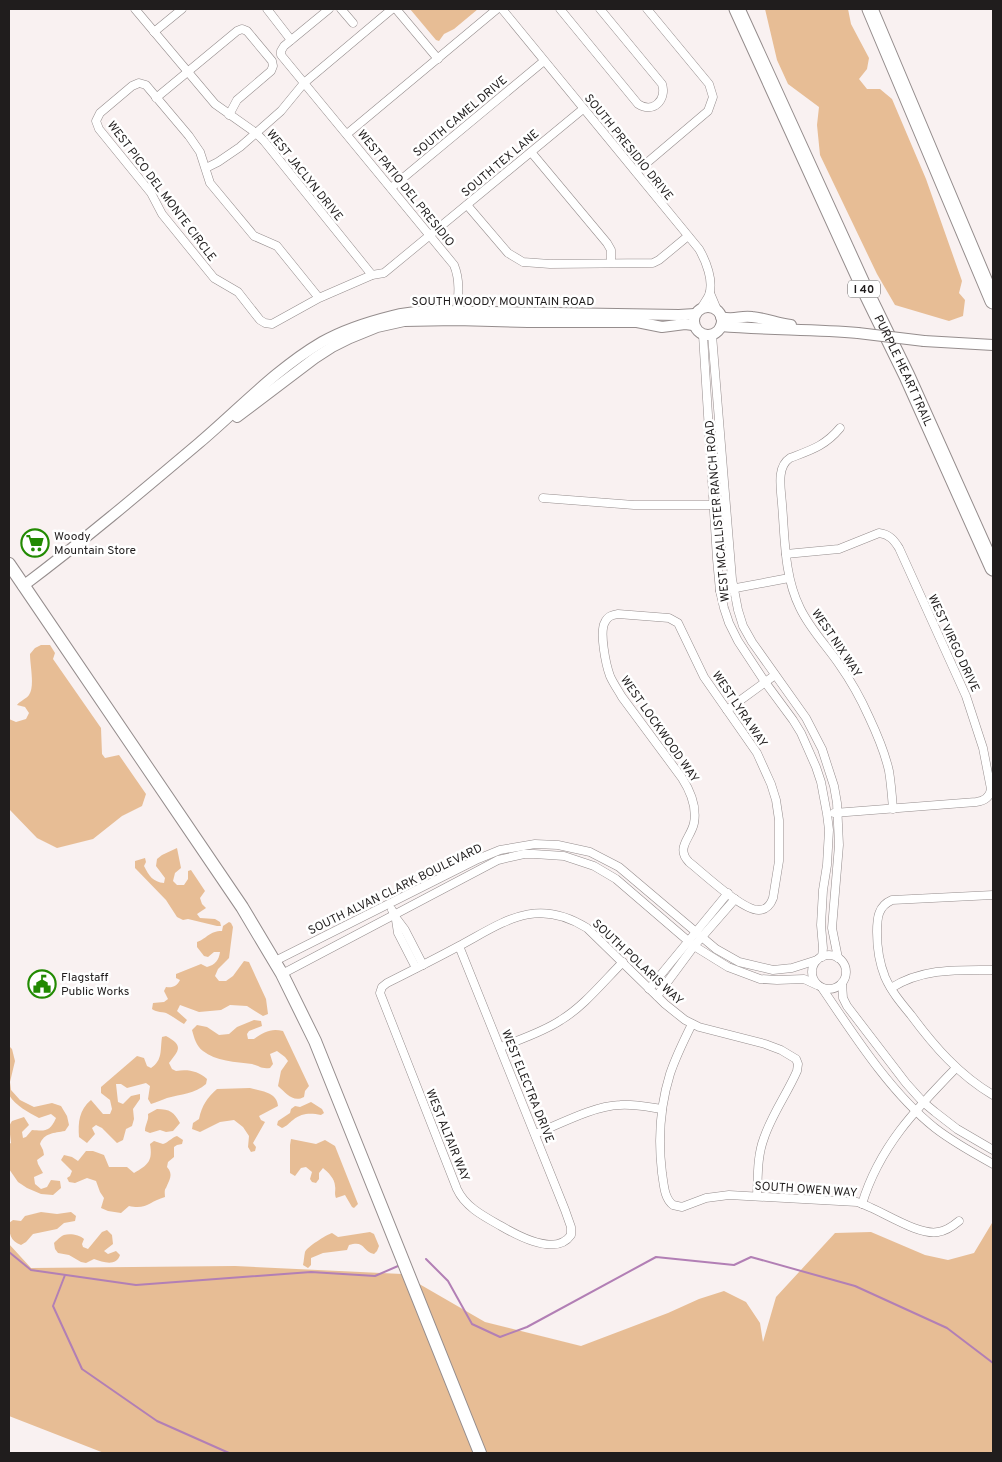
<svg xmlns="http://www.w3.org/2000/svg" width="1002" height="1462" viewBox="0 0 1002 1462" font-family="Overpass,sans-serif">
<rect width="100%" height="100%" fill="#f9f1f1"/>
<!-- green -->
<g fill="#e7bd95">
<polygon points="410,9 483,9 478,9 454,29 444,34 439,41 436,40"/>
<polygon points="765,9 848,9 851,24 869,58 867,69 859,79 867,89 880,89 892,99 926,179 962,281 959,293 965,300 963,316 949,321 895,305 877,274 820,155 817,125 819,107 788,84 777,60"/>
<path d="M41,645H50L55,653L53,659L101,728L102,754L105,758L119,755L146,794L142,806L122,816L93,839L57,848L37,838L9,809V719L16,722L26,719L29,713L25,707L17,705C20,701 26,699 29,695C35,686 30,666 30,654L35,648Z"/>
<path d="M177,848L181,868L175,873L173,881L177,885H184L188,879V871L191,870L205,891L200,898L202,904L206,908L197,914L200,918L215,919L220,922L221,926H217L188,919L183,920L177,917L166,900L135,868V861L145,858L146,862L144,866C149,876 153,882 164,883L165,878L156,866L157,859L162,855Z"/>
<path d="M229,922L231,923L233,927L229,958L218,969L215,976L219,981H226L233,976L244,961L249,962L266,999L268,1014L263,1016L247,1006L230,1005L221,1010L199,1012L180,1005L177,1011L187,1020L184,1024C178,1021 174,1017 168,1014C163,1011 157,1013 152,1009L153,1003L164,1002L168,999L164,991L166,987C173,988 177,986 180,980L176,978V974L201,964L207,967C215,965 219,960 220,952H214L208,957L204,956L197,947V942C208,938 209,931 222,931L223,926Z"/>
<path d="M254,1020L261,1021L262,1026L249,1031L247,1034L248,1039H254C264,1032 271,1028 283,1031L309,1086L305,1091L304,1097C293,1103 286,1093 278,1086L281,1071L288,1061L285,1057L277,1051L270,1054L273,1064L270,1068C260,1069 260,1066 252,1064C236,1062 215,1061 203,1051C196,1046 194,1037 192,1030L197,1025L207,1027L219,1035L229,1034L237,1027Z"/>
<path d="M166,1036C184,1046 179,1050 169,1063L172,1069L176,1071C188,1069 198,1071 207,1079L206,1084C195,1094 181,1094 167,1098C162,1100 157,1102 151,1104L148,1099L150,1086L146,1083L127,1088L121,1084H116L118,1102L123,1104L131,1096L140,1094V1099L133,1109L134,1119L132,1126L126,1129L123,1140L117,1143L102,1128L96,1125L92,1128L95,1134L87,1143L79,1137C78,1122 79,1110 91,1100L103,1114H110L112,1109L110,1100L101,1093V1087L137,1056L144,1058L147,1066L151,1068C163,1060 160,1050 162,1037Z"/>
<path d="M9,1046L12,1049L15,1061L10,1082L11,1090L20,1100L34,1107L52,1103L61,1106L67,1116L69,1125L65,1131C54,1133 44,1133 40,1144L43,1150L44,1155L37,1160L38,1164L43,1173L34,1177L35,1184L41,1189L47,1187L51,1180L60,1181L61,1188L53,1195L41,1194L27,1188L18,1182L9,1169V1144L11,1143L9,1126L12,1121L24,1117L29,1125L22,1132L23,1138L26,1137L32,1130C45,1131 50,1132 56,1118L51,1114L39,1118C28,1112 16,1106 9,1095Z"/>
<path d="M250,1088C261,1091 277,1092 278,1106L259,1116L261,1120L265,1122L253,1143L256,1147L255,1151L251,1152L248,1147L249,1136L243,1127L234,1120L220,1122L200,1132L192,1129L193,1123L199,1119C202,1105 207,1098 217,1089Z"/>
<path d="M311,1102L322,1109L324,1113L321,1115C310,1113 302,1113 293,1120C289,1123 287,1126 282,1128L277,1125L278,1121L290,1113L291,1109L295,1106L300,1107Z"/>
<path d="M157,1109C170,1109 174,1112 180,1123L173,1131L166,1132L160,1130L150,1133L145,1131C145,1124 149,1121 148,1114Z"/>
<path d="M177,1136L183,1140L182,1144L177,1145L174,1147V1157L168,1162L167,1167C174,1175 169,1180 166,1188C164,1190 165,1194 165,1197C150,1201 147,1210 129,1206L121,1213L108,1211L101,1208L104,1198L100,1192L96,1181L87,1178L75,1183L69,1182L67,1178L70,1176L72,1171L61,1160L64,1155L72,1157L78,1161L86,1151H93L104,1155L109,1167H127L134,1173C148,1165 153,1161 150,1144L154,1141L163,1144C169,1142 171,1138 177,1136Z"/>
<path d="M291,1139L316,1144L325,1140L335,1146L358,1204L354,1208L352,1207L345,1195L336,1198C334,1193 336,1190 335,1186C335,1179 328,1172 323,1168L319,1173V1179L316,1183L312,1182L310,1179L312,1172L306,1167L301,1168L295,1176L290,1173V1145Z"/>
<polygon points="993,1199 993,1453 104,1453 9,1416 9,1244 31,1268 235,1266 402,1274 485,1322 581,1346 668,1313 699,1299 724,1291 746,1302 760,1323 763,1342 776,1297 835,1233 871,1232 925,1255 948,1260 974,1253 992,1223"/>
<path d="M41,1212L57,1214L71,1212L76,1216L75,1221L64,1223L57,1229L33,1234L26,1242L21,1245C10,1241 9,1233 9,1223L13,1220L21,1221L25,1216Z"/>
<path d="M107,1230L112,1235L113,1244L104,1251L108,1254L116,1251L120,1255C116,1267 103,1262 94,1259L86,1263L81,1262L69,1255L58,1253L55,1249L54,1243C57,1240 61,1236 64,1235C70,1233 80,1235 84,1239L82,1244L83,1247L88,1249L102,1232Z"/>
<path d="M370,1232L374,1234L379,1246L377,1251L374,1254C362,1251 365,1240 349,1245L347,1250L323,1253L311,1258V1265L308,1268L303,1265C304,1261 304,1256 305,1252C307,1247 326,1235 332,1233L338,1237Z"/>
</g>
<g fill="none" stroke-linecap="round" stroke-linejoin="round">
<!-- stream -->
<g stroke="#b27fb5" stroke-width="2">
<polyline points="9,1252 31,1270 136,1285 311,1272 375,1276 398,1266"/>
<polyline points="426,1259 448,1281 472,1324 500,1337 527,1327 656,1257 734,1265 751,1257 855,1286 947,1328 993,1363"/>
<polyline points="65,1275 53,1306 82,1369 157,1421 229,1453"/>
</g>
<!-- minor casing -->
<g stroke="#958d8d" stroke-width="9">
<g id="minor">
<polyline points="135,9 215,104 256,133 264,141 372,275"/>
<polyline points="267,9 291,40"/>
<path d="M329,9L284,46L281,51V55L454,265C461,282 458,299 456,317"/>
<polyline points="341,9 353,23"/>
<polyline points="396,9 438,59"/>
<path d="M502,9L699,249C706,261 714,281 709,295C707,300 703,304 701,309"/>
<path d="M560,9L638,104C653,114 667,100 662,84L600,9"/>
<polyline points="154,32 182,9"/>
<polyline points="156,98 237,31 242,29 247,31 272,61 273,66 271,71 237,100 229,115"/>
<polyline points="347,134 497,9"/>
<polyline points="531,152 607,243 611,250 611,263"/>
<polyline points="206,168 218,162 240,147 281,111 304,83 392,9"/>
<polyline points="636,172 708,111 713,97 709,84 647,9"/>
<polyline points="391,188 544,61"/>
<polyline points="467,205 508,253 523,262 550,264 653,263 659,260 688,236"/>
<polyline points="710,293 718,312"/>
<polyline points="319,298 277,246 254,236 210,183 200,152 189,136 146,85 139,83 132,86 100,113 96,121 99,129 151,193 162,214 214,278 238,292 260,320 265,323 272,324 319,298 372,275 384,273 583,109"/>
<polyline points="703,335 717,559 720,591 724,608 729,623 738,641 765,682 793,720 801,733 816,767 821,782 827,814 829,830 827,865 823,890 821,925 823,948 822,957"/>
<polyline points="712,335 732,579 738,610 743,626 752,642 806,718 822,749 834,786 837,803 839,845 832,928 838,958"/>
<path d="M840,428C825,446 811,450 790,458C776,467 781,489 782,504C785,538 784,576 800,608C810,629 826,645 839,664C851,681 861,699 869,717C877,734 885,753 889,771C891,783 892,796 893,809"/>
<polyline points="543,498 634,505 717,505"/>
<path d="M786,554L839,549L879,533C889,534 894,540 899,548L966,696L983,748L991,789C990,797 984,801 976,802L834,813"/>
<polyline points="720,591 789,578"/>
<path d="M618,614L669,618L678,623L704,677L757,753L771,784L776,800L779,820V861L773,898C771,904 766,910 759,910C743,911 703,873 689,862C675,848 691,838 694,823C697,807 691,792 682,778L622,697C618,690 613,683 610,676C606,665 599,632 605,622C608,616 612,615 618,614Z"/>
<polyline points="727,710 775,675"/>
<path d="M993,895L892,900C878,906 877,918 877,932C877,948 879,962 885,977C891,991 901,1003 911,1015C934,1046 959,1075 993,1095"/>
<polyline points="392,910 396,918 405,930 423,965"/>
<polyline points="396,920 398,933 416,968"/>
<path d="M459,946L565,1210L571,1227V1235C556,1257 518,1236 501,1226C485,1217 465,1207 457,1189L380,993L382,987L387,983C411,971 435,959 459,946C504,922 536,896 587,928L665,1004L685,1020L699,1027L765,1044L781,1050L796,1059L798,1064L797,1071C787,1094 772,1114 764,1138C757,1156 758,1177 757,1196"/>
<circle cx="829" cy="972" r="17"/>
<polyline points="275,961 478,859 500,850 535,844 558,845 590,852 619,867 716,949 739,962 773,970 792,968 817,960"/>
<polyline points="282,974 498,860 524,854 534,854 564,856 594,866 616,879 694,946 728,967 760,979 777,980 804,979 817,985"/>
<polyline points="842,983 843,998 847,1006 906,1083 923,1102 935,1112 957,1129 993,1150"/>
<path d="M822,988C854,1035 890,1092 935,1128C953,1142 973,1153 993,1164"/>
<path d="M891,988C923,968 957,970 993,970"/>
<polyline points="649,989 728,893"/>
<polyline points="657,996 694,946 735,899"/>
<path d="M692,1024C684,1040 676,1056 670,1074C660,1106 658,1140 662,1173C664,1185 664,1198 673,1205L682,1207L706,1198L729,1195L857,1202C880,1209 917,1236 938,1232C946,1231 953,1226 959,1221"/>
<path d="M501,1047C521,1039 543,1032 561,1020C584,1006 603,982 623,962"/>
<path d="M535,1134C560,1124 593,1106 620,1105C634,1104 648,1107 662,1109"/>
<path d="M862,1204C879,1147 916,1109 956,1068"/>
</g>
</g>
<!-- tertiary casing -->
<g stroke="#958d8d" stroke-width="12">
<g id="tertiary">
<circle cx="708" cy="321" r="14"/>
<path d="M721,317C735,321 740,315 752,317C766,318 778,324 791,325"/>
<path d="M721,326C767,330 812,329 858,333"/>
<polyline points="924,341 993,345"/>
<polyline points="237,417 315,358 332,347 350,338 377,327 404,321 456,320 528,322 637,322 662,327 685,324 693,325"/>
<path d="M23,586C83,541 141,492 199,443C239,409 276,369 322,342C343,330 368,322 392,316C422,308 456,312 486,312C551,313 615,314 679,315L695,314"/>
</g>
</g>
<!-- primary casing -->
<g stroke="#958d8d" stroke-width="14">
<polyline id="primary" points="9,564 242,907 282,974 315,1041 480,1453"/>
</g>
<!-- motorway casing -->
<g stroke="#958d8d" stroke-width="17">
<g id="motorway">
<path id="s1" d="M737,9L865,290L907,376L993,568"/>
<polyline points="870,9 993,301"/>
</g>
</g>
<!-- minor -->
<use href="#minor" stroke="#fff" stroke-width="8"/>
<!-- tertiary -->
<use href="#tertiary" stroke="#fff" stroke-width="10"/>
<!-- primary -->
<use href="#primary" stroke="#fff" stroke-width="12"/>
<!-- motorway -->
<use href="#motorway" stroke="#fff" stroke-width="15"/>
<!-- tertiary-bridge casing -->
<g stroke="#958d8d" stroke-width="12" stroke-linecap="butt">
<polyline id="tertiary-bridge" points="858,333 924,341"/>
</g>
<!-- tertiary-bridge -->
<use href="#tertiary-bridge" stroke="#fff" stroke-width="10"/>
</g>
<!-- icons -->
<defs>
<g id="supermarket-ring" transform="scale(1.4375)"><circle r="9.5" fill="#fff" stroke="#228a02" stroke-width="1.5"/><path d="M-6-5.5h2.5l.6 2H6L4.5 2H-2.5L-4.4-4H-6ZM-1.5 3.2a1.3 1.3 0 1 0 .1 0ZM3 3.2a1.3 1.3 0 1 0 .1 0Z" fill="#228a02"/></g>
<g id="civic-ring" transform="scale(1.4375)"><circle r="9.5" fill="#fff" stroke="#228a02" stroke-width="1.5"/><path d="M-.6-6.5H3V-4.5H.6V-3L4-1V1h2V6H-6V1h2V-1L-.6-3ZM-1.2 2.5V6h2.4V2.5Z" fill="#228a02"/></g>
</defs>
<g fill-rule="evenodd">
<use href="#supermarket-ring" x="35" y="543"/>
<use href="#civic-ring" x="42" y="984"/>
</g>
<g text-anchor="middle" stroke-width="5" stroke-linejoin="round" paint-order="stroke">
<!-- shield labels -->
<rect fill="#fff" stroke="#636161" stroke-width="1" x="848" y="280.5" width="32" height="17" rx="4"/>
<g font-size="11" font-weight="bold" fill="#201d1d">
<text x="864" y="293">I 40</text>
</g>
<!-- street labels -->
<g font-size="12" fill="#201d1d" stroke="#fff">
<text transform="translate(460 116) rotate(-40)" y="4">SOUTH CAMEL DRIVE</text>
<text transform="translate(629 147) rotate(51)" y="4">SOUTH PRESIDIO DRIVE</text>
<text transform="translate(500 163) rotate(-40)" y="4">SOUTH TEX LANE</text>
<text transform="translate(305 175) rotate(51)" y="4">WEST JACLYN DRIVE</text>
<text transform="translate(406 188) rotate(51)" y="4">WEST PATIO DEL PRESIDIO</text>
<text transform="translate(162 191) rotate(53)" y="4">WEST PICO DEL MONTE CIRCLE</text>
<text x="503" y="305">SOUTH WOODY MOUNTAIN ROAD</text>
<text dy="4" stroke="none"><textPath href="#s1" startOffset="398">PURPLE HEART TRAIL</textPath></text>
<text transform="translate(717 511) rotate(-95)" y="4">WEST MCALLISTER RANCH ROAD</text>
<text transform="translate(837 643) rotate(56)" y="4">WEST NIX WAY</text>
<text transform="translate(954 643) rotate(65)" y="4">WEST VIRGO DRIVE</text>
<text transform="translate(740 709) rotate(56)" y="4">WEST LYRA WAY</text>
<text transform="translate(660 729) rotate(55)" y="4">WEST LOCKWOOD WAY</text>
<text transform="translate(395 889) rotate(-26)" y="4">SOUTH ALVAN CLARK BOULEVARD</text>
<text transform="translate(638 962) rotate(43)" y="4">SOUTH POLARIS WAY</text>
<text transform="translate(528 1086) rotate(68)" y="4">WEST ELECTRA DRIVE</text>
<text transform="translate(448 1135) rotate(68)" y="4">WEST ALTAIR WAY</text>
<text transform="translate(806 1189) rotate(4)" y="4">SOUTH OWEN WAY</text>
</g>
<!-- poi labels -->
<g font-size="12" fill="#201d1d" stroke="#fff" text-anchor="start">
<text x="54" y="540">Woody<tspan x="54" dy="14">Mountain Store</tspan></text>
<text x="61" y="981">Flagstaff<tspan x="61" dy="14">Public Works</tspan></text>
</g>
</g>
<!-- border -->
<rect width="1002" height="1462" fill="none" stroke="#201d1d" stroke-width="20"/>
</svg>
